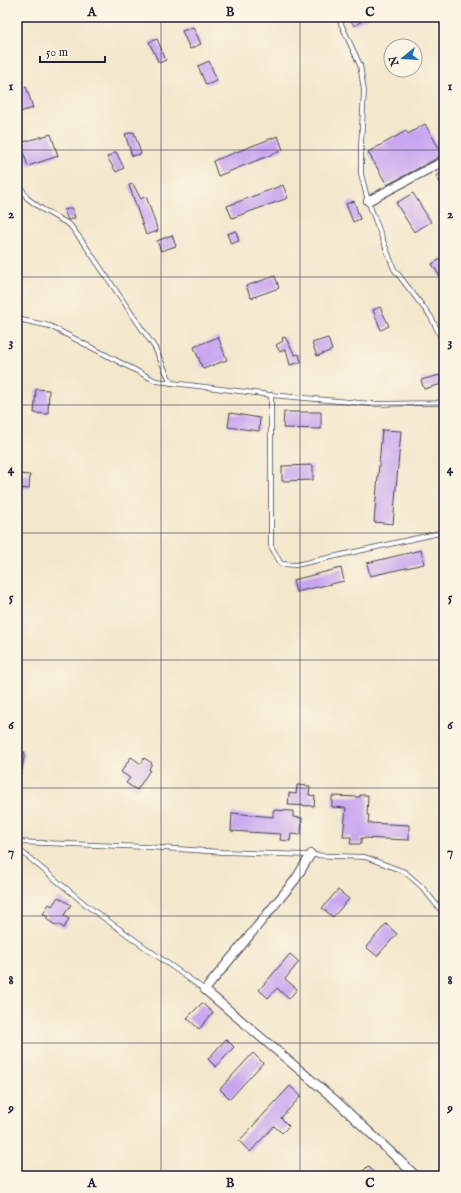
<svg xmlns="http://www.w3.org/2000/svg" width="461" height="1193" viewBox="0 0 461 1193" font-family="'IM FELL English',serif">
<rect width="100%" height="100%" fill="#fcf5e5"/>
<filter id="ink" filterUnits="userSpaceOnUse"><feTurbulence type="fractalNoise" baseFrequency=".025" numOctaves="2"/><feDisplacementMap in="SourceGraphic" scale="8" xChannelSelector="R" yChannelSelector="G"/><feConvolveMatrix kernelMatrix="1 2 1 2 8 2 1 2 1" color-interpolation-filters="sRGB"/></filter>
<filter id="wash" filterUnits="userSpaceOnUse"><feTurbulence type="fractalNoise" baseFrequency=".012" numOctaves="4" result="noise"/><feDisplacementMap in="SourceGraphic" scale="16" xChannelSelector="R" yChannelSelector="G"/><feGaussianBlur stdDeviation="0.9" result="paint"/><feColorMatrix in="noise" values="0 0 0 0 0 0 0 0 0 0 0 0 0 0 0 0 0 1.4 0 .05"/><feComposite in="paint" operator="in"/></filter>
<g filter="url(#wash)">
<rect width="100%" height="100%" fill="#f3e7cc"/>
<g id="blocks">
<!-- building -->
<g fill="#c8a5f0">
<polygon points="349,17 368,17 354,26"/>
<polygon points="193,27 201,44 190,49 182,31"/>
<polygon points="157,39 166,60 159,63 149,42"/>
<polygon points="209,61 217,81 206,85 198,66"/>
<polygon points="26,86 33,108 17,113 17,89"/>
<polygon points="425,124 443,155 387,185 368,152 388,141 406,131 408,134"/>
<polygon points="134,132 141,154 132,156 125,134"/>
<polygon points="51,134 58,156 28,166 20,143"/>
<polygon points="278,136 283,150 218,176 213,161"/>
<polygon points="116,152 124,168 116,172 107,157"/>
<polygon points="444,172 444,189 436,176"/>
<polygon points="133,184 141,199 146,196 158,231 146,235 129,185"/>
<polygon points="283,185 288,198 232,218 227,206"/>
<polygon points="413,193 431,222 414,232 396,203"/>
<polygon points="354,201 360,219 353,222 346,204"/>
<polygon points="72,208 75,218 68,220 64,210"/>
<polygon points="236,231 239,241 231,244 227,234"/>
<polygon points="172,235 176,246 161,251 157,241"/>
<polygon points="444,257 444,283 432,264"/>
<polygon points="275,276 279,288 251,298 246,286"/>
<polygon points="380,307 389,326 381,330 373,310"/>
<polygon points="218,337 227,360 203,369 194,347"/>
<polygon points="285,337 295,355 299,354 301,362 290,365 286,349 280,352 276,345 283,341 282,338"/>
<polygon points="328,338 332,350 317,356 312,343"/>
<polygon points="440,375 442,384 424,389 421,380"/>
<polygon points="36,389 49,390 48,414 34,413"/>
<polygon points="284,412 321,412 321,429 283,428"/>
<polygon points="230,413 260,418 259,431 228,427"/>
<polygon points="382,430 401,431 393,524 374,522"/>
<polygon points="313,465 313,480 282,481 282,466"/>
<polygon points="17,474 30,475 29,489 17,488"/>
<polygon points="421,550 424,564 370,576 367,563"/>
<polygon points="341,568 344,581 296,592 293,580"/>
<polygon points="17,751 25,752 21,774 17,774"/>
<polygon points="131,757 141,764 144,758 152,763 149,769 150,770 137,790 126,783 130,778 121,772"/>
<polygon points="297,785 310,786 309,795 315,796 314,806 288,805 289,793 296,794"/>
<polygon points="360,795 368,795 367,815 369,815 368,823 409,825 409,840 361,838 361,844 350,844 351,837 343,837 346,808 332,807 332,796 360,797"/>
<polygon points="273,810 293,811 293,817 302,818 301,835 291,834 290,841 280,840 281,834 231,831 232,813 273,817"/>
<polygon points="338,890 349,899 333,917 322,908"/>
<polygon points="58,897 71,905 64,915 69,919 64,928 58,924 57,926 46,919 48,917 43,914 49,904 52,906"/>
<polygon points="386,924 397,934 377,956 366,947"/>
<polygon points="290,954 299,962 285,979 297,989 289,999 277,988 268,998 259,990"/>
<polygon points="202,1003 213,1013 199,1029 187,1018"/>
<polygon points="226,1039 234,1047 216,1067 208,1059"/>
<polygon points="253,1053 263,1063 230,1099 220,1089"/>
<polygon points="290,1086 301,1096 281,1118 289,1126 282,1133 274,1126 250,1152 239,1141"/>
<polygon points="368,1166 373,1171 368,1176 363,1171"/>
</g>
</g>
</g>
<g filter="url(#ink)">
<use href="#blocks" fill-opacity="0" stroke="#414051" stroke-width="1"/>
<g fill="none" stroke-linecap="round" stroke-linejoin="round">
<!-- service casing -->
<g stroke="#414051" stroke-width="5.5">
<g id="service">
<polyline points="338,17 360,65 364,91 361,145 361,174 368,201 394,269 431,317 444,343"/>
<polyline points="17,180 27,198 42,209 70,225 85,245 155,348 171,383"/>
<polyline points="17,319 50,326 156,381 271,395 372,404 437,403 444,401"/>
<polyline points="271,395 271,546 281,564 296,565 444,532"/>
<polyline points="17,842 147,847 222,852 365,857 405,872 422,887 444,914"/>
<polyline points="17,848 90,908 205,990"/>
</g>
</g>
<!-- minor casing -->
<g stroke="#414051" stroke-width="10">
<g id="minor">
<polyline points="368,201 444,161"/>
<polyline points="311,854 295,880 205,990 334,1099 416,1176"/>
</g>
</g>
<!-- service -->
<use href="#service" stroke="#fff" stroke-width="4"/>
<!-- minor -->
<use href="#minor" stroke="#fff" stroke-width="8"/>
</g>
</g>
<!-- grid -->
<path fill="none" stroke="#22223b" stroke-width="1" stroke-opacity="0.55" d="M161,17V1176M300,17V1176M17,150H444M17,277H444M17,405H444M17,533H444M17,660H444M17,788H444M17,916H444M17,1043H444"/>
<!-- margin -->
<rect width="461" height="1193" fill="none" stroke="#fcf5e5" stroke-width="44"/>
<!-- north arrow -->
<g transform="translate(403 58) rotate(252)"><circle r="19" fill="#fcf5e5" stroke="#a5a1a1"/>
<path d="M0-3L7 15L0 10L-7 15Z" fill="#1f6fb2"/>
<text y="-6" font-size="11" font-weight="bold" text-anchor="middle" fill="#22223b">N</text>
</g>
<!-- scale -->
<path d="M40 56v6h65v-6" fill="none" stroke="#22223b" stroke-width="2"/>
<text x="46" y="56" font-size="12" fill="#22223b" stroke="#fcf5e5" stroke-width="3" paint-order="stroke">50 m</text>
<rect x="22" y="22" width="417" height="1149" fill="none" stroke="#22223b" stroke-width="1.5"/>
<g font-size="13" text-anchor="middle" font-weight="bold" fill="#22223b">
<text x="92" y="16">A</text>
<text x="230" y="16">B</text>
<text x="370" y="16">C</text>
<text x="11" y="90">1</text>
<text x="450" y="90">1</text>
<text x="11" y="218">2</text>
<text x="450" y="218">2</text>
<text x="11" y="346">3</text>
<text x="450" y="346">3</text>
<text x="11" y="473">4</text>
<text x="450" y="473">4</text>
<text x="11" y="601">5</text>
<text x="450" y="601">5</text>
<text x="11" y="729">6</text>
<text x="450" y="729">6</text>
<text x="11" y="856">7</text>
<text x="450" y="856">7</text>
<text x="11" y="984">8</text>
<text x="450" y="984">8</text>
<text x="11" y="1112">9</text>
<text x="450" y="1112">9</text>
<text x="92" y="1187">A</text>
<text x="230" y="1187">B</text>
<text x="370" y="1187">C</text>
</g>
</svg>
